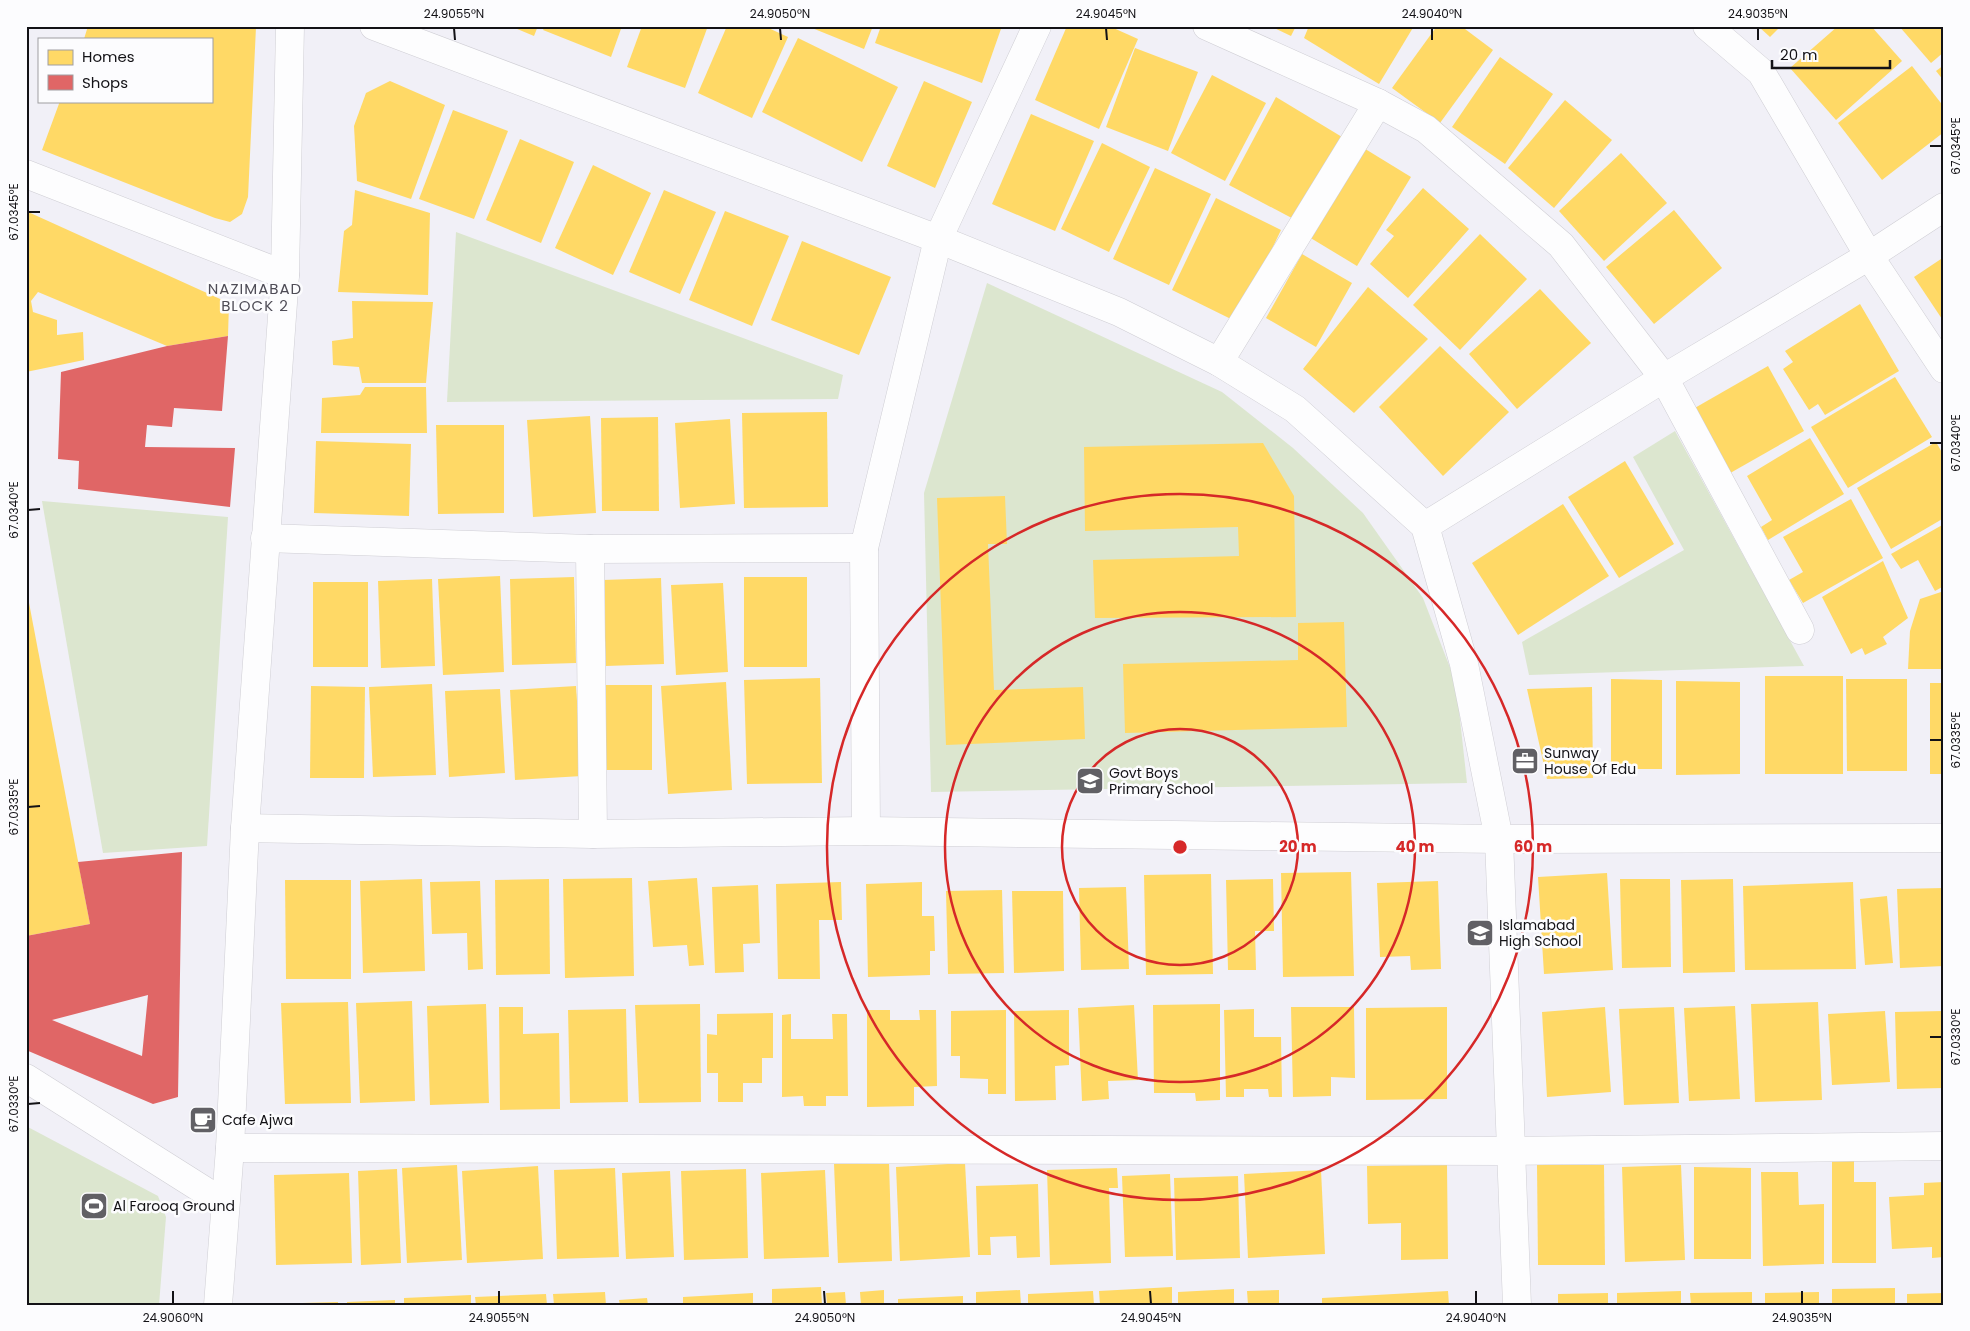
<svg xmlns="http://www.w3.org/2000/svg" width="1970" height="1331" viewBox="0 0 1970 1331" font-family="Poppins,sans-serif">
<rect width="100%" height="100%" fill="#f1f0f7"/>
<!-- green -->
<g fill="#dce6cf">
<polygon points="456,232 843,375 838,399 447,402"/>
<polygon points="987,283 1222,392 1293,448 1363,513 1423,598 1456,683 1467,783 931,792 924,493"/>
<polygon points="1675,431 1804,666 1529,675 1522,642 1684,550 1633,457"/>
<polygon points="42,501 228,517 207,846 103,853"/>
<polygon points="26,1126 158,1196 166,1217 159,1305 26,1305"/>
</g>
<!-- homes -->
<g fill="#ffd966">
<polygon points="88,26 256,27 248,197 242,214 230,222 215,218 42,150 60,101 211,101 211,39 84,39"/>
<polygon points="510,26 538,26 534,36"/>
<polygon points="545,26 622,26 611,57 543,30"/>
<polygon points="642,26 708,26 685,88 627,67"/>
<polygon points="727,26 764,26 788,37 752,118 698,93"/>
<polygon points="807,26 873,26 864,49"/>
<polygon points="881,26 1002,26 982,83 875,43"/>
<polygon points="1067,26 1109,26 1138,39 1099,129 1035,100"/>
<polygon points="1270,26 1296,26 1291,36"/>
<polygon points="1309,26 1414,26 1379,84 1304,38"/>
<polygon points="1437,26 1461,26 1493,50 1440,123 1392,88"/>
<polygon points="1758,26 1781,26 1770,37"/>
<polygon points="1838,26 1871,26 1902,61 1836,120 1790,68"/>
<polygon points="1899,26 1944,26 1944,52 1931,63"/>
<polygon points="798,38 898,87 862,162 762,112"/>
<polygon points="1135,48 1198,72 1168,151 1106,127"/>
<polygon points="1500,57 1553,94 1505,164 1452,127"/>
<polygon points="1944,65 1944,81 1936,71"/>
<polygon points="1912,66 1944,107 1944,132 1882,180 1838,123"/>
<polygon points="1212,75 1266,103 1225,181 1171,153"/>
<polygon points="390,81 445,105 411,199 357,181 354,126 366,93"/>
<polygon points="924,81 972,102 935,188 887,166"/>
<polygon points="1276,97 1347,140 1303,224 1229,185"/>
<polygon points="1565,100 1612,140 1554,208 1508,168"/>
<polygon points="453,110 508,131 474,219 419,199"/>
<polygon points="1031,114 1094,141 1055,231 992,204"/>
<polygon points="520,139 574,162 541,243 486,220"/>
<polygon points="1102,143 1150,167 1109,252 1061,229"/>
<polygon points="1362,147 1411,177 1357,266 1309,237"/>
<polygon points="1621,153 1667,203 1604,261 1559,211"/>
<polygon points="593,165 651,193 613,275 555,248"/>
<polygon points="1155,168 1211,194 1169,285 1113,259"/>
<polygon points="1423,188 1469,229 1408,298 1370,264 1394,236 1386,230"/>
<polygon points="355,190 430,213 428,295 338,292 344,231 352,225"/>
<polygon points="664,190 716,212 680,294 629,272"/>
<polygon points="1216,198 1281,230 1237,322 1172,290"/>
<polygon points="1674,210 1722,268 1654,324 1606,267"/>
<polygon points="26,211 229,303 228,336 167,346 38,292 31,301 33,312 57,320 57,335 83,332 84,360 26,372"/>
<polygon points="725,211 789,236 752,326 689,300"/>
<polygon points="1480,234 1527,279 1460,350 1413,305"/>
<polygon points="802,241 891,277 859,355 771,320"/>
<polygon points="1302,254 1352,283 1316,347 1266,318"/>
<polygon points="1944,257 1944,322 1914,277"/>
<polygon points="1368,287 1428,339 1354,413 1303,369"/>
<polygon points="1540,289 1591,343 1517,409 1469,354"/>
<polygon points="352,301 433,302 426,383 362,383 359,367 333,365 332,341 353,338"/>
<polygon points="1860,304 1899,371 1825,415 1818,404 1809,410 1783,369 1793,362 1785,351"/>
<polygon points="1440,346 1509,412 1443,476 1379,407"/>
<polygon points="1768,366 1804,431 1725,476 1693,409"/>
<polygon points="1895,377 1932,437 1848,488 1811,427"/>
<polygon points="365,387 426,387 427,433 321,433 322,398 360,395"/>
<polygon points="827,412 828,507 744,508 742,413"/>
<polygon points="590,416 596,513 533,517 527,420"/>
<polygon points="658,417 659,511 602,511 601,418"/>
<polygon points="730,419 735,504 680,508 675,423"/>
<polygon points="436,425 504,425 504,513 438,514"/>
<polygon points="1810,438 1844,494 1768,540 1761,527 1772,520 1747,476"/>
<polygon points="316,441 411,444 409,516 314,513"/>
<polygon points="1936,442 1944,456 1944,518 1891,549 1857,488"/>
<polygon points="1263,443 1294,496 1296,617 1095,618 1093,560 1239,556 1238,527 1085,531 1084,447"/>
<polygon points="1625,461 1674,544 1619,578 1568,497"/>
<polygon points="1005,496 1007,544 988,544 994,690 1083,687 1085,739 946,745 937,498"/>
<polygon points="1851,499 1883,558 1803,603 1789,580 1803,572 1783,537"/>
<polygon points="1563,504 1609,576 1518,635 1472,563"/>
<polygon points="1944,524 1944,586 1935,591 1918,560 1901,569 1891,554"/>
<polygon points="1883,561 1908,618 1883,637 1887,644 1865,655 1862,648 1851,654 1822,597"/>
<polygon points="500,576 504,672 443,675 438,579"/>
<polygon points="574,577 576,663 512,665 510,579"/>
<rect x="744" y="577" width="63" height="90"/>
<polygon points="661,578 664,664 606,666 603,580"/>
<polygon points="432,579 435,666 381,668 378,581"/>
<rect x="313" y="582" width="55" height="85"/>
<polygon points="723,583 728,672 676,675 671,585"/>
<polygon points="26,587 90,924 26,936"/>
<polygon points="1944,591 1944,669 1908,669 1910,631 1920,599"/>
<polygon points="1344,622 1347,727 1125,733 1123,664 1298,660 1298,623"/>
<rect x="1765" y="676" width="78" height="98"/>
<polygon points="820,678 822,783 747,784 744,680"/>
<polygon points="1611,679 1662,680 1662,769 1611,769"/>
<polygon points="1846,679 1907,679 1907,771 1847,771"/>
<polygon points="1676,681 1740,682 1740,774 1676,775"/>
<polygon points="726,682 732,790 668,794 661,686"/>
<rect x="1930" y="683" width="14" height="91"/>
<polygon points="432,684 436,775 373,777 369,687"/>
<rect x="601" y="685" width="51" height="85"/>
<polygon points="311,686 365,687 364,778 310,778"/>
<polygon points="576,686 582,776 515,780 510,690"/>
<polygon points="1592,687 1593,778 1547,779 1527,689"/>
<polygon points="500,689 505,773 449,777 445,691"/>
<polygon points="1351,872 1354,976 1283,977 1281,873"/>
<polygon points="1607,873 1613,970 1544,974 1538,877"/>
<polygon points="1211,874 1213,974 1146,975 1144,875"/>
<polygon points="632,878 634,976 565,978 563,879"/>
<polygon points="697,878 704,965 689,966 687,945 653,947 648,881"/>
<polygon points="422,879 425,971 363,973 360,881"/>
<polygon points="549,879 550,974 496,975 495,880"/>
<polygon points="1273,879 1274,931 1255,931 1256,970 1228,970 1226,880"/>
<polygon points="1620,879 1670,879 1671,967 1622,968"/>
<polygon points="1733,879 1735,972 1683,973 1681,880"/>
<polygon points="285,880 351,880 351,979 286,979"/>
<polygon points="480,881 483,969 468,970 467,933 432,934 430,882"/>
<polygon points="1438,881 1441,969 1411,970 1410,956 1380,957 1377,883"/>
<polygon points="841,882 842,920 819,920 820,979 778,979 776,884"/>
<polygon points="922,882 922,916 934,916 935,951 930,951 930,975 868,977 866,884"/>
<polygon points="1853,882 1856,969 1745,970 1743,886"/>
<polygon points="758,885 760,943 743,944 744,972 715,973 712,887"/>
<polygon points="1126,887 1129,969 1081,970 1079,888"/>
<polygon points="1944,888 1944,966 1900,968 1897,889"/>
<polygon points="1002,890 1004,973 948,974 946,891"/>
<polygon points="1012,891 1063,891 1064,971 1014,973"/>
<polygon points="1887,896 1893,963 1865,965 1860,899"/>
<polygon points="412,1001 415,1101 360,1103 356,1003"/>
<polygon points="348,1002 351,1103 285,1104 281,1003"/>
<polygon points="1818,1002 1822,1100 1755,1102 1751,1004"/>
<polygon points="486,1004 489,1103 430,1105 427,1006"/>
<polygon points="700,1004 701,1102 639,1103 635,1005"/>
<polygon points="1220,1004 1220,1100 1196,1101 1195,1093 1154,1093 1153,1005"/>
<polygon points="1134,1005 1138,1080 1108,1081 1109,1099 1082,1101 1078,1008"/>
<polygon points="1735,1006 1740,1099 1689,1101 1684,1008"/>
<polygon points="499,1007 523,1007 523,1034 559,1033 560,1109 500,1110"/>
<polygon points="1291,1007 1354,1007 1355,1078 1331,1077 1331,1096 1293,1097"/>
<polygon points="1447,1007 1447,1099 1366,1100 1366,1008"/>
<polygon points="1605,1007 1611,1092 1547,1097 1542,1012"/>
<polygon points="1674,1007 1679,1103 1624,1105 1619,1009"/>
<polygon points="626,1009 628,1102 570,1103 568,1010"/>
<polygon points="1254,1009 1254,1037 1281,1037 1282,1097 1269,1097 1268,1089 1244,1089 1244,1097 1226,1097 1224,1010"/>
<polygon points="867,1010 890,1010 890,1020 920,1020 919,1010 936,1010 937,1086 914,1087 914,1106 867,1107"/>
<polygon points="1006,1010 1006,1094 988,1094 988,1079 960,1078 960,1056 951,1056 951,1011"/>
<polygon points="1069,1010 1069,1065 1055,1066 1056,1100 1015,1101 1014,1011"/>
<polygon points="1885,1011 1890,1082 1832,1085 1828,1014"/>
<polygon points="1944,1011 1944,1088 1897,1089 1895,1012"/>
<polygon points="773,1013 773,1058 762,1058 762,1083 743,1083 743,1102 718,1102 718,1073 707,1073 707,1034 717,1035 717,1014"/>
<polygon points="791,1014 791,1039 833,1039 832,1014 847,1014 848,1096 826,1096 826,1106 804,1106 803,1096 782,1097 782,1015"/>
<polygon points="1832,1160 1854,1161 1854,1182 1876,1182 1876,1263 1832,1263"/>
<polygon points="889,1162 892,1261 838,1263 834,1164"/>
<polygon points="965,1163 970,1257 900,1261 896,1167"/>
<polygon points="457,1165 462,1260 407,1263 402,1168"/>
<polygon points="1447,1165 1448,1259 1401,1260 1401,1223 1368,1224 1367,1166"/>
<polygon points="1537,1165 1604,1165 1605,1265 1538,1265"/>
<polygon points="1681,1165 1685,1260 1625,1262 1622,1167"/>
<polygon points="538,1166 543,1259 467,1263 462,1171"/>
<polygon points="1694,1167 1751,1168 1751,1259 1694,1259"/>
<polygon points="615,1168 619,1257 557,1259 554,1170"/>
<polygon points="1117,1168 1118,1188 1109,1188 1111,1263 1050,1265 1047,1170"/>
<polygon points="397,1169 401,1263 361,1265 358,1171"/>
<polygon points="746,1169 748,1258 684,1260 681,1171"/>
<polygon points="825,1170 829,1257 764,1259 761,1173"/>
<polygon points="1321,1170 1325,1254 1248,1258 1244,1174"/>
<polygon points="670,1171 674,1257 626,1259 622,1173"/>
<polygon points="1761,1172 1798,1172 1799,1205 1824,1204 1824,1264 1763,1266"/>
<polygon points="349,1173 352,1263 276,1265 274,1175"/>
<polygon points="1170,1174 1173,1256 1125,1257 1122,1176"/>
<polygon points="1238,1176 1240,1258 1176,1260 1174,1178"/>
<polygon points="1944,1182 1944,1257 1932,1258 1932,1247 1892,1249 1889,1197 1924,1195 1924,1183"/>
<polygon points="1038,1184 1040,1257 1017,1258 1016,1236 990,1237 991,1255 978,1255 976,1186"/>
<polygon points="821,1287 822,1305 772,1305 772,1289"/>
<polygon points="1172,1287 1172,1305 1100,1305 1099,1291"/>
<polygon points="1895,1288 1895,1305 1832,1305 1832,1289"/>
<polygon points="1234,1289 1234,1305 1178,1305 1178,1292"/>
<polygon points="884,1290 884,1305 861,1305 860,1292"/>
<polygon points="1020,1290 1021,1305 976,1305 976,1292"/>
<polygon points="1279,1290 1279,1305 1248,1305 1247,1291"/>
<polygon points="1093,1291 1094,1305 1028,1305 1028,1294"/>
<polygon points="1448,1291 1449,1305 1322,1305 1322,1298"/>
<polygon points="1681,1291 1681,1305 1617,1305 1617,1293"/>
<polygon points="605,1292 606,1305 554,1305 553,1294"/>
<polygon points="845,1292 846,1305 827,1305 826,1293"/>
<polygon points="1752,1292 1752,1305 1691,1305 1690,1293"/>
<polygon points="1819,1292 1819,1305 1765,1305 1765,1293"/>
<polygon points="753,1293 753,1305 683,1305 683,1297"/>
<polygon points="1608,1293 1608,1305 1558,1305 1558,1294"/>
<polygon points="1944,1293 1944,1305 1907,1305 1907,1294"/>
<polygon points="546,1294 547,1305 476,1305 475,1297"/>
<polygon points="471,1295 471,1305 404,1305 404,1298"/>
<polygon points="963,1296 963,1305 898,1305 898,1299"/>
<polygon points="647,1298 648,1305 620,1305 619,1300"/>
<polygon points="395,1300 395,1305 347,1305 347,1302"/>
<polygon points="338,1302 338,1305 302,1305 302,1303"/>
</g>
<!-- shops -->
<g fill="#e06666" fill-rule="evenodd">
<polygon points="228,336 222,411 174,408 172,427 147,425 145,447 235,448 230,507 78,489 79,461 58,459 61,372 167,346"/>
<path d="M182,852L178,1097L153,1104L26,1050V936L90,924L78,862ZM148,995L142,1056L52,1020Z"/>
</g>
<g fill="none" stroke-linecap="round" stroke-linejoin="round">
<!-- street casing -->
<g stroke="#cfced4" stroke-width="29">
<g id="street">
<polyline points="1207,26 1378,103 1426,129 1561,245 1664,378 1800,630"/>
<polyline points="1707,26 1761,72 1869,256 1944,369"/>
<polyline points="26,174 285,275"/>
<polyline points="1219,362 1378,103"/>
<polyline points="265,538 590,549 864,548"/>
<polyline points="590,549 593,834"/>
<polyline points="245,828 593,834 866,831 1499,839 1944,838"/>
<polyline points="866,831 864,548 938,239 1037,26"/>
<polyline points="26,1078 224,1203"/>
<polyline points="230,1148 1512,1151 1944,1146"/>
</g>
</g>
<!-- secondary casing -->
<g stroke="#cfced4" stroke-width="29">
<g id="secondary">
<polyline points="374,26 938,239 1119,312 1219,362 1295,409 1425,526 1464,664 1499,839 1517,1305"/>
<polyline points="1425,526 1664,378 1869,256 1944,207"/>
<polyline points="218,1305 230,1148 245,828 285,275 290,26"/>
</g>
</g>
<!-- street -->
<use href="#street" stroke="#fdfdfe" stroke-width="28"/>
<!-- secondary -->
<use href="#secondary" stroke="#fdfdfe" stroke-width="28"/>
</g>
<!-- ticks -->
<path fill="none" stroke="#131216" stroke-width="2" d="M454,28L455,40M780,28L781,40M1106,28L1107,40M1432,28V40M1758,28V40M1930,146H1942M28,212H40M1930,443H1942M28,510L40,509M1930,740H1942M28,807L40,806M1930,1037H1942M28,1104L40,1103M173,1291V1304M499,1291V1304M824,1291L825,1304M1150,1291L1151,1304M1476,1291V1304M1802,1291V1304"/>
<!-- distance rings -->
<g fill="none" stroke="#d62828" stroke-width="2.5">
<circle cx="1180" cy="847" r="118"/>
<circle cx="1180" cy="847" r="235"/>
<circle cx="1180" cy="847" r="353"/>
</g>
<!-- icons -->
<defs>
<g id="office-square" transform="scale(1.4375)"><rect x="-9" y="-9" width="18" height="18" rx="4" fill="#616065" stroke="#fcfcfe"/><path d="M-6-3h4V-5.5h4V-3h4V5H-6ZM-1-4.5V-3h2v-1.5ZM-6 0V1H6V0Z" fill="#fff"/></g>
<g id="school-square" transform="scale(1.4375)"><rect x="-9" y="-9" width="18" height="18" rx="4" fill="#616065" stroke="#fcfcfe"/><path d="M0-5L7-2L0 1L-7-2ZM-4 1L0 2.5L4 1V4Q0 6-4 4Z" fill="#fff"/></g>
<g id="cafe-square" transform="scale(1.4375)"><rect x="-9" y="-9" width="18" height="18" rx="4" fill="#616065" stroke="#fcfcfe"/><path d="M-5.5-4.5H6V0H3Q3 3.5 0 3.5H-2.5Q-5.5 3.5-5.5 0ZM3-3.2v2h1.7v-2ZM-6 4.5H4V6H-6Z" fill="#fff"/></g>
<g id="stadium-square" transform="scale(1.4375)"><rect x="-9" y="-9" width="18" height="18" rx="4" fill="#616065" stroke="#fcfcfe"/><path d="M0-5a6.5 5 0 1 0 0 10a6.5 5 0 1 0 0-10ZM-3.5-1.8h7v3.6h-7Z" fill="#fff"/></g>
</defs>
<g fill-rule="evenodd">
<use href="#office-square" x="1525" y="761"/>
<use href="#school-square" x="1090" y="781"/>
<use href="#school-square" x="1480" y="933"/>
<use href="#cafe-square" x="203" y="1120"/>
<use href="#stadium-square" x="94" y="1206"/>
</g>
<g text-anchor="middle" stroke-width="5" stroke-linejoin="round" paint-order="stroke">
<!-- poi labels -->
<g font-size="14" fill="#131216" stroke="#fcfcfe" text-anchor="start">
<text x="1544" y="758">Sunway<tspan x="1544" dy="16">House Of Edu</tspan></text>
<text x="1109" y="778">Govt Boys<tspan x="1109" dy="16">Primary School</tspan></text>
<text x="1499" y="930">Islamabad<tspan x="1499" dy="16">High School</tspan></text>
<text x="222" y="1125">Cafe Ajwa</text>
<text x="113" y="1211">Al Farooq Ground</text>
</g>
<!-- neighbourhood labels -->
<g font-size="15" letter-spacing="1" fill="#4f4d57" stroke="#fcfcfe">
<text x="255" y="294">NAZIMABAD<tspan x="255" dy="17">BLOCK 2</tspan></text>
</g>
</g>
<circle cx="1180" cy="847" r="8" fill="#d62828" stroke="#fcfcfe" stroke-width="2.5"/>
<g font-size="15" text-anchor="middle" font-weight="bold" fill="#d62828" stroke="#fcfcfe" stroke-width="5" stroke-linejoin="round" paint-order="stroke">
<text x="1298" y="852">20 m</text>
<text x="1415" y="852">40 m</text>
<text x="1533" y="852">60 m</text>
</g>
<!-- border -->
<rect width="1970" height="1331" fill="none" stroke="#fcfcfe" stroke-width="55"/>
<!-- legend -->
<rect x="38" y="38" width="175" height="65" fill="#fcfcfe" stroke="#9f9ea1"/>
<rect x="48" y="50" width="25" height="15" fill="#ffd966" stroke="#9f9ea1"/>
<text x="82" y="62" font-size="15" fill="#131216">Homes</text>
<rect x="48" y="75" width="25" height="15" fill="#e06666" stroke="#9f9ea1"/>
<text x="82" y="88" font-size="15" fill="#131216">Shops</text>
<!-- scale -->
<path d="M1772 60v8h118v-8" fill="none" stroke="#131216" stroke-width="2.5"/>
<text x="1780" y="60" font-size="15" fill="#131216" stroke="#fcfcfe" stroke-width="4" paint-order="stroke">20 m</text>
<rect x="28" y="28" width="1914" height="1276" fill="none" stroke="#131216" stroke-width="2"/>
<g font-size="12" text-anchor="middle" fill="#131216">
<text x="454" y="18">24.9055°N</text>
<text x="780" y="18">24.9050°N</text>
<text x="1106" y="18">24.9045°N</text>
<text x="1432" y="18">24.9040°N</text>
<text x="1758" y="18">24.9035°N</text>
<text transform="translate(1956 146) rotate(-90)" y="4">67.0345°E</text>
<text transform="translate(14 212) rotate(-90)" y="4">67.0345°E</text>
<text transform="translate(1956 443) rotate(-90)" y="4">67.0340°E</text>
<text transform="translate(14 510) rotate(-90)" y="4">67.0340°E</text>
<text transform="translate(1956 740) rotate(-90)" y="4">67.0335°E</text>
<text transform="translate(14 807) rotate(-90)" y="4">67.0335°E</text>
<text transform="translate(1956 1037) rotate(-90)" y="4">67.0330°E</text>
<text transform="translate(14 1104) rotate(-90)" y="4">67.0330°E</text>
<text x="173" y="1322">24.9060°N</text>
<text x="499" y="1322">24.9055°N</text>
<text x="825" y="1322">24.9050°N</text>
<text x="1151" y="1322">24.9045°N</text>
<text x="1476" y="1322">24.9040°N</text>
<text x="1802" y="1322">24.9035°N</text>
</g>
</svg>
